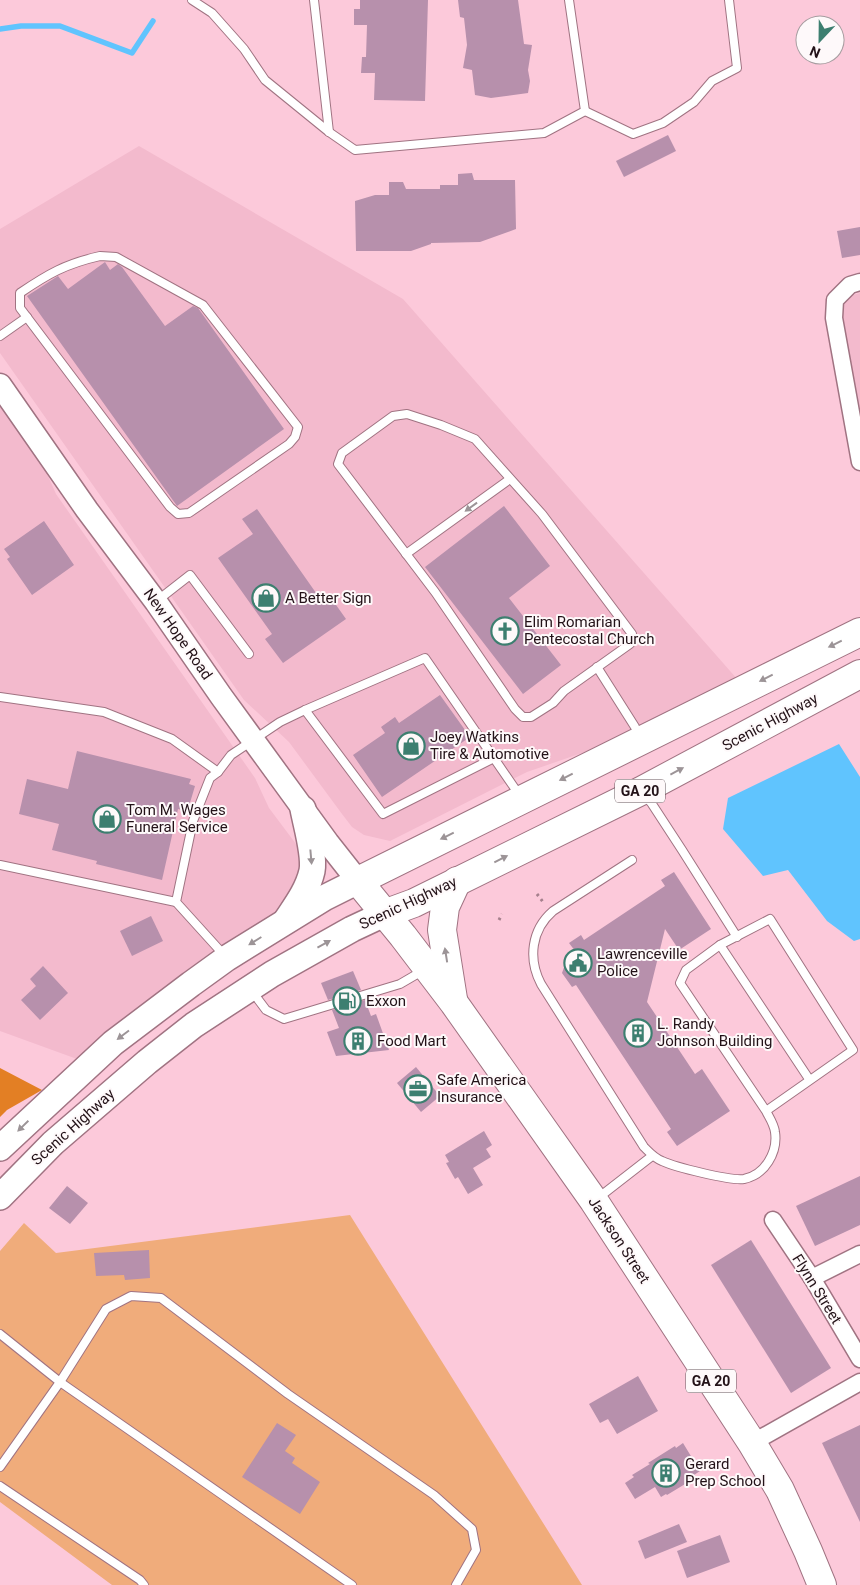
<svg xmlns="http://www.w3.org/2000/svg" width="860" height="1585" viewBox="0 0 860 1585" font-family="Roboto,sans-serif">
<rect width="100%" height="100%" fill="#fcc9da"/>
<!-- built -->
<g fill="#f3bacd">
<polygon points="139,146 403,299 738,680 605,745 527,772 390,841 364,835 352,827 342,814 289,742 244,700 0,353 0,229"/>
<polygon points="860,293 860,409 843,323 842,309 846,300 853,295"/>
<polygon points="0,402 41,460 56,494 255,778 269,808 299,848 303,865 299,885 277,913 152,1001 77,1059 0,1031"/>
</g>
<!-- green -->
<polygon fill="#f0ac7b" points="350,1215 582,1585 112,1585 0,1502 0,1251 24,1223 56,1253"/>
<!-- forest -->
<polygon fill="#e37f24" points="0,1068 42,1090 7,1110 0,1117"/>
<!-- water -->
<polygon fill="#60c4fe" points="839,744 860,777 860,939 854,941 827,921 788,870 763,876 723,829 728,798"/>
<g fill="none" stroke-linecap="round" stroke-linejoin="round">
<!-- stream -->
<polyline stroke="#60c4fe" stroke-width="5.5" points="0,29 21,26 60,26 132,53 153,21"/>
</g>
<!-- building -->
<g fill="#b790ac">
<polygon points="360,0 428,0 425,101 374,100 375,73 361,73 362,57 366,57 367,25 354,25 354,9 360,9"/>
<polygon points="458,0 518,0 524,44 532,45 528,70 530,81 528,93 491,98 475,95 472,70 463,68 467,45 464,18 460,17"/>
<polygon points="668,135 676,151 624,177 616,161"/>
<polygon points="472,173 474,180 515,180 516,229 480,242 431,243 431,244 411,251 356,251 355,201 375,195 389,195 389,182 403,182 406,189 440,189 440,185 458,185 458,174"/>
<polygon points="860,227 860,255 842,258 837,231"/>
<polygon points="105,262 110,270 118,264 122,267 165,326 193,306 198,308 284,429 177,506 27,296 58,276 68,289"/>
<polygon points="504,506 550,566 509,598 561,665 523,694 425,567"/>
<polygon points="257,509 321,600 329,595 346,619 283,663 265,639 272,634 218,558 253,534 242,519"/>
<polygon points="44,521 74,565 32,595 7,559 10,557 4,549"/>
<polygon points="440,695 470,737 382,797 353,755 385,733 381,727 395,717 399,723"/>
<polygon points="77,751 191,779 189,784 195,786 189,806 184,805 182,810 178,809 162,880 96,864 97,861 52,850 59,824 19,814 27,779 68,789"/>
<polygon points="674,872 711,929 679,950 665,929 647,1002 695,1074 702,1069 730,1111 677,1146 667,1132 671,1129 576,985 572,987 562,973 567,959 575,951 569,943 581,935 584,940 665,886 661,880"/>
<polygon points="151,916 163,941 132,956 120,931"/>
<polygon points="43,966 68,993 40,1020 21,1000 36,986 30,979"/>
<polygon points="353,971 361,990 328,1000 321,983"/>
<polygon points="365,1000 371,1016 376,1014 389,1050 336,1056 327,1032 339,1028 332,1010"/>
<polygon points="416,1067 440,1096 421,1112 397,1083"/>
<polygon points="484,1131 492,1145 486,1149 491,1157 473,1168 483,1185 468,1194 458,1177 455,1179 446,1163 449,1162 445,1155"/>
<polygon points="860,1176 860,1225 815,1246 796,1206"/>
<polygon points="67,1186 88,1203 70,1224 49,1208"/>
<polygon points="751,1240 831,1368 791,1393 711,1265"/>
<polygon points="149,1250 150,1278 125,1280 124,1275 96,1276 94,1253"/>
<polygon points="638,1376 658,1411 617,1434 608,1419 600,1423 589,1404"/>
<polygon points="277,1423 296,1435 285,1451 295,1458 292,1463 320,1482 300,1514 242,1477"/>
<polygon points="860,1425 860,1522 822,1443"/>
<polygon points="683,1443 700,1471 694,1475 695,1478 667,1495 666,1494 661,1497 655,1487 635,1499 625,1483 634,1477 632,1475 650,1464 648,1463 675,1446 676,1448"/>
<polygon points="679,1524 687,1542 645,1559 638,1541"/>
<polygon points="720,1535 730,1562 687,1578 677,1551"/>
</g>
<g fill="none" stroke-linecap="round" stroke-linejoin="round">
<!-- lane casing -->
<g stroke="#a07382" stroke-width="10">
<g id="lane">
<polyline points="192,0 212,13 244,49 265,80 329,132 355,150 544,133 585,111 569,0"/>
<polyline points="314,0 329,132"/>
<polyline points="585,111 633,134 663,123 694,102 712,81 737,68 729,0"/>
<path d="M100,256L116,257L203,305L298,427L295,437L289,444L189,513L178,514L170,507L20,308V293C48,274 65,264 100,256Z"/>
<polyline points="0,336 27,317"/>
<polygon points="407,414 441,425 475,439 542,514 632,634 630,644 564,691 553,703 531,717 523,717 515,709 435,592 338,464 342,453 393,416"/>
<polyline points="406,554 510,479"/>
<polyline points="158,600 190,575 249,654"/>
<polyline points="597,667 635,727 639,736"/>
<polyline points="0,697 104,712 172,739 218,772"/>
<polyline points="305,710 383,814 494,758"/>
<polyline points="644,794 652,804 682,850 737,937"/>
<path d="M632,860L553,911C531,930 528,959 541,984L644,1147C650,1153 654,1158 662,1161C675,1167 730,1181 744,1179C765,1175 778,1152 775,1132C774,1124 769,1117 766,1111L853,1050L770,919L720,945L686,970L680,983L766,1111"/>
<polyline points="0,865 176,902"/>
<polyline points="720,945 809,1079"/>
<polyline points="224,955 176,902 193,821 210,778 218,772 231,755 280,722 305,710 425,658 520,796"/>
<polyline points="251,990 266,1010 284,1019 400,984 424,970"/>
<polyline points="598,1198 652,1156"/>
<polyline points="0,1334 60,1382 352,1585"/>
<polyline points="0,1467 60,1382 106,1309 131,1296 161,1298 288,1394 434,1495 472,1529 476,1550 456,1585"/>
<polyline points="0,1486 140,1580 144,1585"/>
</g>
</g>
<!-- street casing -->
<g stroke="#a07382" stroke-width="19">
<g id="street">
<polyline points="860,282 850,285 835,300 834,318 860,462"/>
<polyline points="773,1220 812,1278 860,1359"/>
<polyline points="812,1278 860,1254"/>
<polyline points="752,1443 860,1382"/>
</g>
</g>
<!-- secondary casing -->
<g stroke="#a07382" stroke-width="25">
<polyline id="secondary" points="0,385 87,510 156,602 221,696 328,843 358,881"/>
</g>
<!-- primary casing -->
<g stroke="#a07382" stroke-width="28">
<g id="primary">
<path d="M287,919C297,904 308,889 312,871C315,855 306,825 303,809"/>
<polyline points="0,1148 113,1043 191,984 227,958 324,898 358,881"/>
<polyline points="0,1197 53,1143 147,1062 194,1025 272,974 352,929 384,914"/>
</g>
</g>
<!-- highway casing -->
<g stroke="#a07382" stroke-width="30">
<g id="highway">
<polyline points="384,914 414,903 641,791 860,674"/>
<polyline points="453,999 442,930 445,907 457,881"/>
<polyline points="822,1585 808,1551 780,1490 752,1443 594,1201 454,1003 403,936 358,881 860,632"/>
</g>
</g>
<!-- path -->
<g stroke="#a6808d" stroke-width="3" stroke-dasharray="2.5 4" stroke-linecap="butt">
<polyline points="537,894 543,902"/>
<polyline points="499,920 502,914"/>
</g>
<!-- lane -->
<use href="#lane" stroke="#fff" stroke-width="8"/>
<!-- street -->
<use href="#street" stroke="#fff" stroke-width="16"/>
<!-- secondary -->
<use href="#secondary" stroke="#fff" stroke-width="22"/>
<!-- primary -->
<use href="#primary" stroke="#fff" stroke-width="25"/>
<!-- highway -->
<use href="#highway" stroke="#fff" stroke-width="28"/>
</g>
<!-- one-way arrows -->
<defs><path id="oneway-solid" d="M-6-.8H1V-3.2L6.5 0L1 3.2V.8H-6Z" transform="scale(1.25)"/></defs>
<g fill="#9c9497">
<use href="#oneway-solid" transform="translate(471 507) rotate(144)"/>
<use href="#oneway-solid" transform="translate(835 644) rotate(154)"/>
<use href="#oneway-solid" transform="translate(766 678) rotate(153)"/>
<use href="#oneway-solid" transform="translate(677 771) rotate(-28)"/>
<use href="#oneway-solid" transform="translate(566 777) rotate(153)"/>
<use href="#oneway-solid" transform="translate(447 836) rotate(154)"/>
<use href="#oneway-solid" transform="translate(311 857) rotate(85)"/>
<use href="#oneway-solid" transform="translate(501 859) rotate(-27)"/>
<use href="#oneway-solid" transform="translate(255 941) rotate(148)"/>
<use href="#oneway-solid" transform="translate(324 944) rotate(-29)"/>
<use href="#oneway-solid" transform="translate(446 955) rotate(-99)"/>
<use href="#oneway-solid" transform="translate(123 1035) rotate(143)"/>
<use href="#oneway-solid" transform="translate(23 1126) rotate(136)"/>
</g>
<!-- icons -->
<defs>
<g id="shop-ring" transform="scale(1.4375)"><circle r="9.5" fill="#fef9fa" stroke="#3d7f70" stroke-width="1.5"/><path d="M-5-2.5h2.3a2.7 3.5 0 0 1 5.4 0H5L5.5 6h-11ZM-1.5-2.5h3a1.5 2.3 0 0 0-3 0Z" fill="#3d7f70"/></g>
<g id="church-ring" transform="scale(1.4375)"><circle r="9.5" fill="#fef9fa" stroke="#3d7f70" stroke-width="1.5"/><path d="M-1.2-6h2.4v3.5h3.3v2.4h-3.3V6h-2.4V-.1h-3.3v-2.4h3.3Z" fill="#3d7f70"/></g>
<g id="civic-ring" transform="scale(1.4375)"><circle r="9.5" fill="#fef9fa" stroke="#3d7f70" stroke-width="1.5"/><path d="M-.6-6.5H3V-4.5H.6V-3L4-1V1h2V6H-6V1h2V-1L-.6-3ZM-1.2 2.5V6h2.4V2.5Z" fill="#3d7f70"/></g>
<g id="fuel-ring" transform="scale(1.4375)"><circle r="9.5" fill="#fef9fa" stroke="#3d7f70" stroke-width="1.5"/><path d="M-5.5-6h7V0h2V4h1.3V-2.5L3-4.5l.8-.8L6-3V5H2.5V1h-1V6h-7ZM-4.2-4.7v3.2H.2V-4.7Z" fill="#3d7f70"/></g>
<g id="building-ring" transform="scale(1.4375)"><circle r="9.5" fill="#fef9fa" stroke="#3d7f70" stroke-width="1.5"/><path d="M-4-6H4V6H1V3H-1V6H-4ZM-2.5-4.3h1.7v1.8h-1.7ZM.8-4.3h1.7v1.8H.8ZM-2.5-1h1.7V.8h-1.7ZM.8-1h1.7V.8H.8Z" fill="#3d7f70"/></g>
<g id="office-ring" transform="scale(1.4375)"><circle r="9.5" fill="#fef9fa" stroke="#3d7f70" stroke-width="1.5"/><path d="M-6-3h4V-5.5h4V-3h4V5H-6ZM-1-4.5V-3h2v-1.5ZM-6 0V1H6V0Z" fill="#3d7f70"/></g>
</defs>
<g fill-rule="evenodd">
<use href="#shop-ring" x="266" y="598"/>
<use href="#church-ring" x="505" y="631"/>
<use href="#shop-ring" x="411" y="746"/>
<use href="#shop-ring" x="107" y="819"/>
<use href="#civic-ring" x="578" y="963"/>
<use href="#fuel-ring" x="347" y="1001"/>
<use href="#building-ring" x="638" y="1033"/>
<use href="#building-ring" x="358" y="1041"/>
<use href="#office-ring" x="418" y="1089"/>
<use href="#building-ring" x="666" y="1473"/>
</g>
<g text-anchor="middle" stroke-width="4" stroke-linejoin="round" paint-order="stroke">
<!-- shield labels -->
<g fill="#fef9fa" stroke="#65575c" stroke-width="1">
<rect x="615" y="779.5" width="50" height="23" rx="4"/>
<rect x="686" y="1369.5" width="50" height="23" rx="4"/>
</g>
<g font-size="14" font-weight="bold" fill="#231218">
<text x="640" y="796">GA 20</text>
<text x="711" y="1386">GA 20</text>
</g>
<!-- poi labels -->
<g font-size="15" fill="#231218" stroke="#fef9fa" text-anchor="start">
<text x="285" y="603">A Better Sign</text>
<text x="524" y="627">Elim Romarian<tspan x="524" dy="17">Pentecostal Church</tspan></text>
<text x="430" y="742">Joey Watkins<tspan x="430" dy="17">Tire &amp; Automotive</tspan></text>
<text x="126" y="815">Tom M. Wages<tspan x="126" dy="17">Funeral Service</tspan></text>
<text x="597" y="959">Lawrenceville<tspan x="597" dy="17">Police</tspan></text>
<text x="366" y="1006">Exxon</text>
<text x="657" y="1029">L. Randy<tspan x="657" dy="17">Johnson Building</tspan></text>
<text x="377" y="1046">Food Mart</text>
<text x="437" y="1085">Safe America<tspan x="437" dy="17">Insurance</tspan></text>
<text x="685" y="1469">Gerard<tspan x="685" dy="17">Prep School</tspan></text>
</g>
<!-- street labels -->
<g font-size="15" fill="#231218" stroke="#fef9fa">
<text transform="translate(178 634) rotate(55)" y="5">New Hope Road</text>
<text transform="translate(770 722) rotate(-28)" y="5">Scenic Highway</text>
<text transform="translate(408 903) rotate(-25)" y="5">Scenic Highway</text>
<text transform="translate(73 1127) rotate(-42)" y="5">Scenic Highway</text>
<text transform="translate(619 1240) rotate(57)" y="5">Jackson Street</text>
<text transform="translate(817 1289) rotate(58)" y="5">Flynn Street</text>
</g>
</g>
<!-- north arrow -->
<g transform="translate(820 40) rotate(202)"><circle r="24" fill="#fef9fa" stroke="#a69da0"/>
<path d="M0-4L9 19L0 12L-9 19Z" fill="#3d7f70"/>
<text y="-8" font-size="14" font-weight="bold" text-anchor="middle" fill="#231218">N</text>
</g>
</svg>
